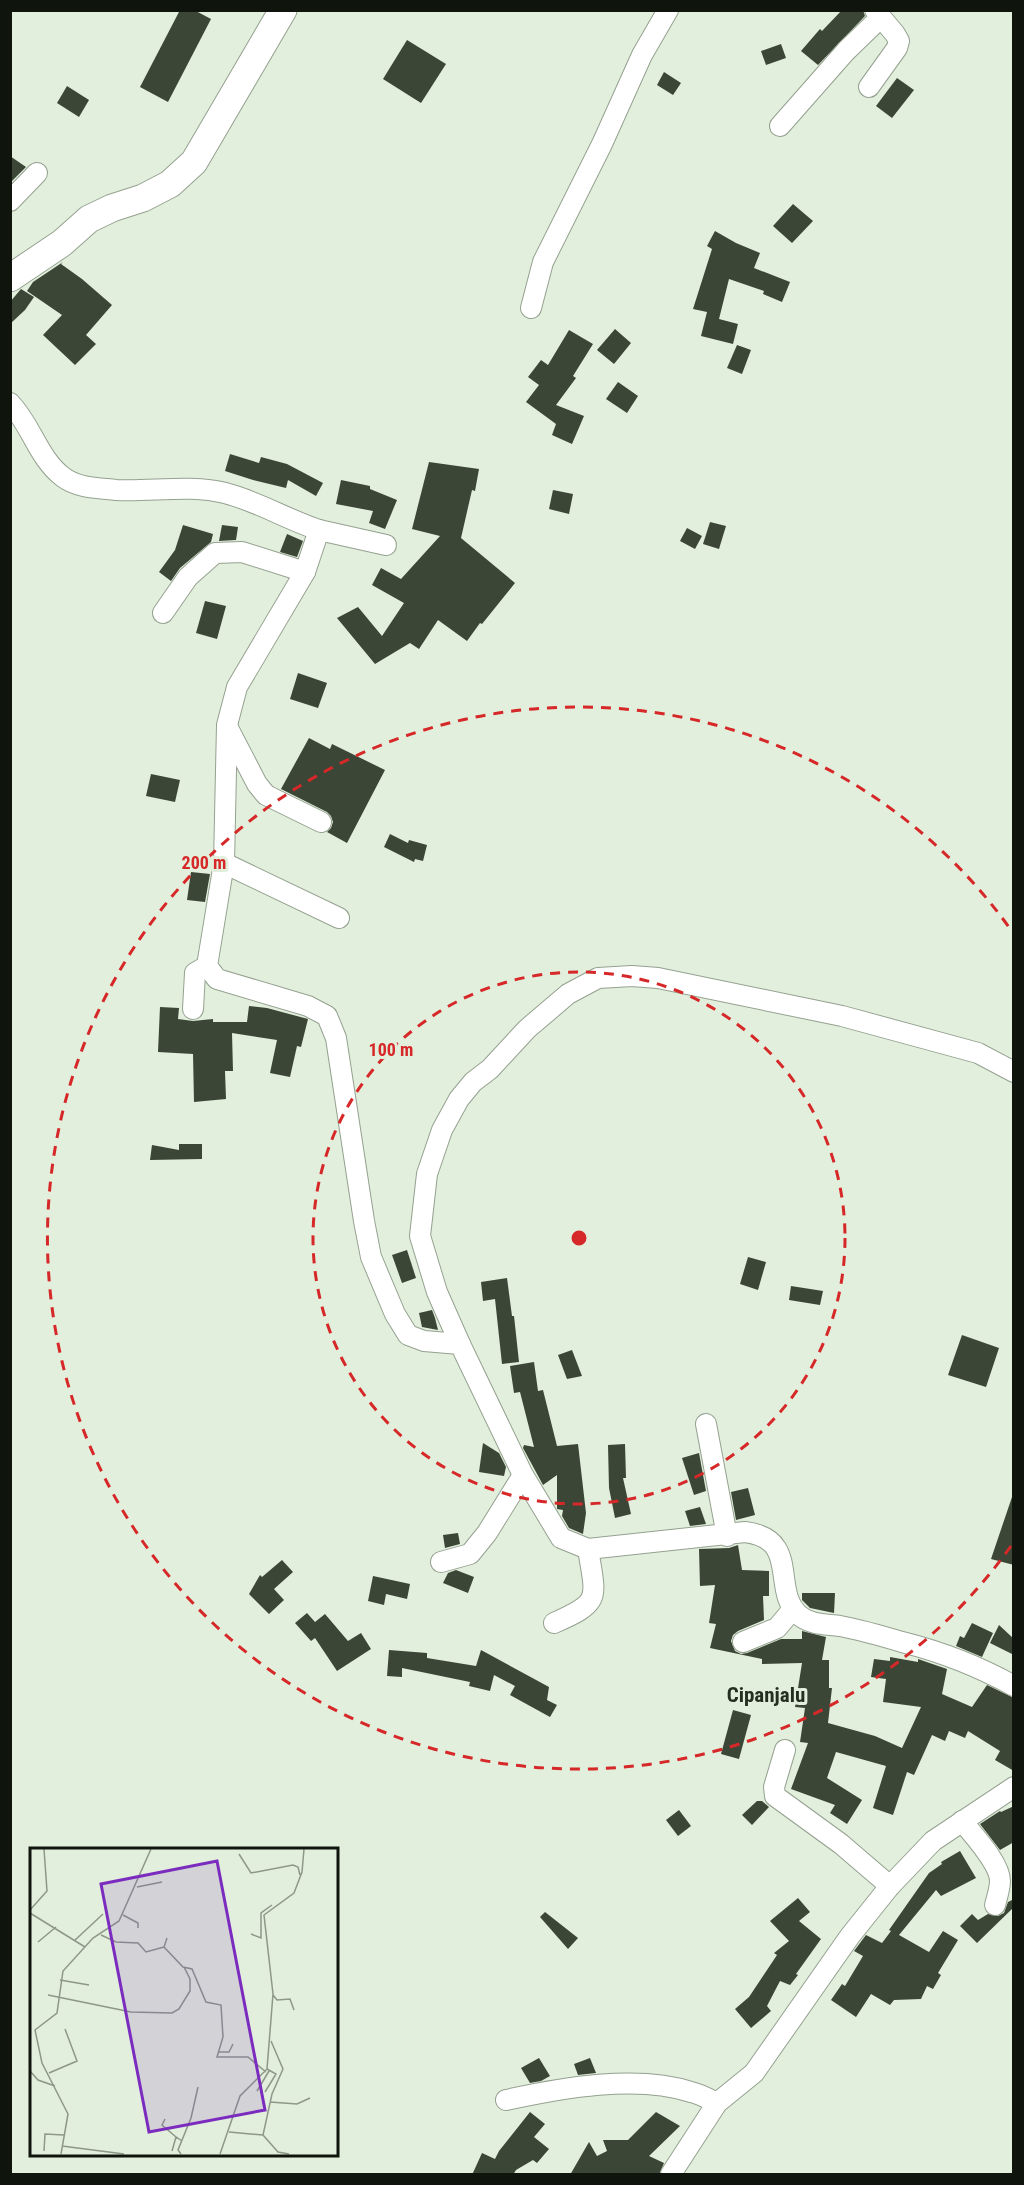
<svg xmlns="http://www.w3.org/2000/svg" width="1024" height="2185" viewBox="0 0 1024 2185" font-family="'Roboto Condensed',sans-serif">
<rect width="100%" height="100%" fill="#e2efdc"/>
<!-- building -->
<g fill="#3c4637">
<polygon points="180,10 194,10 211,19 168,102 140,87"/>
<polygon points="842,10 863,10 865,16 818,65 801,51 820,29 822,31"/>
<polygon points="407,40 446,64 421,103 383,79"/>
<polygon points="781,44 786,58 766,65 761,51"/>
<polygon points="664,72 681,83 673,95 657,85"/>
<polygon points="897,78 914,90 892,118 876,106"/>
<polygon points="67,86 89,100 79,117 57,103"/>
<polygon points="10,156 26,167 10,183"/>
<polygon points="793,204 813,221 792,243 773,226"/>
<polygon points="715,231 736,243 760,253 754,268 790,282 782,302 763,294 764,291 729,279 719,319 738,324 733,344 701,336 707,312 693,309 712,249 707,246"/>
<polygon points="63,262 61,264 82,279 112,305 86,335 96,344 75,365 43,335 62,315 27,291 33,282"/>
<polygon points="21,289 34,297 25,310 10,324 10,302"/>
<polygon points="615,329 631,343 614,364 597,350"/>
<polygon points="569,330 593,344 573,376 576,378 556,405 584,416 572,444 552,435 556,424 526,402 539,385 528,377 541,360 548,365"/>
<polygon points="737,345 751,350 742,374 727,368"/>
<polygon points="618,382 638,396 627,413 606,399"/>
<polygon points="230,454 259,463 261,457 287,464 323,483 316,496 288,480 286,488 253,480 225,471"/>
<polygon points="429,462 479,469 475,491 472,490 461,538 515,583 482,624 480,623 467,641 438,620 419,649 410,643 375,664 337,618 358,607 382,636 404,603 372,585 381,568 401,579 440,536 412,529"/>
<polygon points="341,480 370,486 370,489 397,500 385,529 369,523 373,511 336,504"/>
<polygon points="553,490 573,494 569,514 549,509"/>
<polygon points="710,522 726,526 719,549 703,544"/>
<polygon points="183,525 213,534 211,542 180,568 171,581 159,572 175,550"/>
<polygon points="222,525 238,527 236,540 219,541"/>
<polygon points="687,528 702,536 695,549 680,541"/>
<polygon points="287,534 303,541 297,557 280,552"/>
<polygon points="205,601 226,606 217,639 196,633"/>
<polygon points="298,673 327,683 318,708 290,699"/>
<polygon points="309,738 330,749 332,744 385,770 347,843 327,832 331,828 333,822 331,816 327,812 281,789"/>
<polygon points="151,774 180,780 175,802 146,796"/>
<polygon points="390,834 408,843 409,840 427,845 423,861 415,859 414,862 384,847"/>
<polygon points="191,872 210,874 205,902 187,900"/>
<polygon points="249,1006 267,1008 308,1019 301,1047 297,1046 290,1077 270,1073 277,1040 232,1033 233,1071 225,1071 226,1099 194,1102 193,1054 158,1052 160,1007 179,1008 178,1019 193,1021 213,1019 213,1022 247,1022"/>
<polygon points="179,1144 202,1144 202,1159 150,1160 152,1145 179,1150"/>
<polygon points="407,1250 416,1278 402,1283 392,1255"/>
<polygon points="748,1257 766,1262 758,1290 740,1284"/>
<polygon points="507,1278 512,1316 514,1316 519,1362 502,1364 495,1299 483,1301 481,1282"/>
<polygon points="791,1286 823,1291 820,1305 789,1300"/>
<polygon points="432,1310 435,1318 438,1330 422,1327 419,1313"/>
<polygon points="962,1335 999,1348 986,1387 948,1375"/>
<polygon points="572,1350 582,1376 567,1379 558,1355"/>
<polygon points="534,1362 538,1391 543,1390 557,1446 578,1444 586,1513 583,1534 569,1528 562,1516 563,1510 557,1509 557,1475 543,1485 523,1448 524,1445 534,1447 520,1392 514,1393 510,1366"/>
<polygon points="483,1443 499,1453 506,1467 504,1476 479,1472"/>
<polygon points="625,1444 626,1478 623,1478 631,1514 615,1518 609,1488 608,1445"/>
<polygon points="699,1453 706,1491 694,1495 682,1458"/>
<polygon points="748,1488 755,1515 736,1520 731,1492"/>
<polygon points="1012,1497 1014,1497 1014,1565 991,1559"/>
<polygon points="700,1507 706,1524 690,1526 685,1511"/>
<polygon points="458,1533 460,1544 445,1548 443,1535"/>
<polygon points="738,1545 742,1570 769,1571 769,1596 763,1596 764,1620 738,1631 733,1635 731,1641 735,1651 741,1654 747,1653 781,1639 802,1639 802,1631 826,1637 822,1660 829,1660 829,1688 832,1688 828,1723 875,1736 902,1748 921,1707 883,1702 886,1679 871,1677 874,1659 890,1661 890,1657 918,1662 918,1659 947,1669 942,1694 972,1707 987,1685 1014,1698 1014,1771 995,1760 1000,1751 968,1731 965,1738 949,1731 945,1741 932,1735 914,1775 907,1772 893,1815 873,1808 886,1766 836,1752 827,1778 862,1800 847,1824 830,1813 835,1805 791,1789 808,1743 800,1742 805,1708 795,1707 802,1663 762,1664 762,1659 710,1648 716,1624 709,1623 715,1585 700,1586 699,1549 729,1548"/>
<polygon points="282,1560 293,1572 274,1589 284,1600 269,1614 249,1594 260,1575 262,1577"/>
<polygon points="456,1570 474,1577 468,1593 443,1583 448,1573"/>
<polygon points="373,1576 410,1584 407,1599 386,1594 384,1605 368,1601"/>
<polygon points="802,1593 835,1593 834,1613 810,1608 802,1600"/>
<polygon points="307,1613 315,1622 325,1614 348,1641 361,1633 371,1649 337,1671 315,1638 311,1641 295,1623"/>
<polygon points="972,1623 993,1633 982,1657 956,1646 960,1636 964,1638"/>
<polygon points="999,1625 1014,1639 1014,1655 990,1643"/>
<polygon points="389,1650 427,1653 427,1658 476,1666 481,1650 549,1687 547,1700 557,1705 550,1717 510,1695 515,1686 494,1675 490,1691 469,1686 470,1682 402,1668 402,1677 387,1676"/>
<polygon points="733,1710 751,1715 739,1759 721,1754"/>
<polygon points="757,1801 762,1801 769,1807 752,1825 742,1815"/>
<polygon points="1014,1806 1014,1842 1000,1850 980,1824 1000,1811 1001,1812"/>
<polygon points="679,1810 691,1826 678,1836 666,1820"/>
<polygon points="960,1851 976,1878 941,1896 936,1890 899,1935 929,1952 943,1931 958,1940 938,1973 941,1975 933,1989 927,1986 921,1999 894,2000 890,2005 871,1994 856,2017 831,2000 842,1984 845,1986 863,1956 854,1951 866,1935 882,1943 891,1931 889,1930 929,1873 942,1864 941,1862"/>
<polygon points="798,1898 810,1912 799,1921 821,1939 796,1974 798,1975 790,1985 780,1981 767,2006 771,2011 751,2028 735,2009 749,1997 777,1955 774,1953 789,1941 770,1921"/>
<polygon points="1014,1899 1014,1907 977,1943 960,1926 972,1914 978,1920 988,1914 998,1916 1004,1913 1008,1902"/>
<polygon points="545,1912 578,1938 568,1949 540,1917"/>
<polygon points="539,2058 550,2076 541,2081 530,2083 521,2068"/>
<polygon points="590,2058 596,2073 578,2075 574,2064"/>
<polygon points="530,2112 545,2124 534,2137 549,2149 537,2163 533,2160 516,2170 513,2175 472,2175 482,2153 495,2159 499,2151"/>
<polygon points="656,2112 680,2126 649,2156 664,2163 659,2175 570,2175 589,2142 597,2156 607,2151 603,2140 628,2140"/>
</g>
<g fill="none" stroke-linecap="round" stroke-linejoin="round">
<!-- street casing -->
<g stroke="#95a190" stroke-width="22">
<g id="street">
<polyline points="869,87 897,48 899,41 895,34 875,10"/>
<polyline points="780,126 846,51 880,18"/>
<polyline points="10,201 37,173"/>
<polyline points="531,308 543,262 602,144 642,55 668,10"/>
<path d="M10,403C32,426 38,458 63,477C77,488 99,488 116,490C151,492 191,484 225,493C257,501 288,520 319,530L305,572L237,687L227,725L224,863L207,966L217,979L308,1006L327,1016L336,1038L364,1221L371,1257L395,1314L408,1335L424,1341L460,1344L523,1475L561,1538L588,1549C596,1599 602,1602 554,1623"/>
<polyline points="319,530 386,545"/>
<polyline points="163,613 188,577 215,553 242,552 305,572"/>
<polyline points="228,728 257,784 266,795 321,822"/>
<polyline points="224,863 339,918"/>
<polyline points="193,1009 195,973 207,966"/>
<polyline points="460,1344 437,1292 420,1236 427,1174 442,1130 459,1099 473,1082 490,1069 527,1029 568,994 598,978 632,976 658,978 842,1016 978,1053 1014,1072"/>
<polyline points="706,1424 727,1536"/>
<path d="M588,1549L745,1532C802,1539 770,1592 800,1616C812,1625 825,1624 840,1626C861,1630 882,1636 902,1642C942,1652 978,1666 1014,1686"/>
<polyline points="441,1562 470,1554 487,1533 523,1475"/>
<polyline points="743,1642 777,1628 793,1609"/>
<polyline points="785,1750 774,1787 775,1796 841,1844 890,1886"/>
<path d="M962,1821C973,1835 1000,1863 1000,1881C1000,1888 997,1898 995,1905"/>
<path d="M506,2100C561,2088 637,2074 691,2092C700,2094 709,2099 717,2103"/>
<polyline points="671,2174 717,2103 754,2073 850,1936 890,1886 933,1841 1014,1787"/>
</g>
</g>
<!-- secondary casing -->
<g stroke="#95a190" stroke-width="29">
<polyline id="secondary" points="10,278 62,243 89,219 112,208 143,198 170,184 194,162 283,10"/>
</g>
<!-- street -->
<use href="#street" stroke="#fff" stroke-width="20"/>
<!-- secondary -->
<use href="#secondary" stroke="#fff" stroke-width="27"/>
</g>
<!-- distance rings -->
<g fill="none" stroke="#d62828" stroke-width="3" stroke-dasharray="10 8">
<circle cx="579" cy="1238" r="266"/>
<path d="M1011 1546A531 531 0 1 1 1011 930"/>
</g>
<g text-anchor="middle" stroke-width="6" stroke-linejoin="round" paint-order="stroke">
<!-- quarter labels -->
<g font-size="21" font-weight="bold" fill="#252f21" stroke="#e2efdc">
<text x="766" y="1702">Cipanjalu</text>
</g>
</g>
<!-- overview -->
<g transform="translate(30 1848)">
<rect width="308" height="308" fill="#e2efdc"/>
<path fill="none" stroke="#8e9789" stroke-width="1.5" d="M209,6L221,25L263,17L268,19L270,27M107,39L132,34M0,62L17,43L14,1M0,65L55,99M93,67L108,75V80M221,86L231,90V65L242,57M71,87L86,94L108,95L116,104L134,99M137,90L134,99L153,119L162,121L176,154L191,157L193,189L187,209H218L236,224M44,93L73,66M8,94L26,79M30,132L59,137M18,147L101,164L142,165L149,161L160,143V131L154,119M243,147L247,152L260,151L264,162M241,193L253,221L242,246L233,287L248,304L259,306M188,204H199L203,196M0,223L8,232L25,238M19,225L47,213L35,181M227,243L239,223M235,244L246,226L237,221M240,254L267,256L280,250M135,271L132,277L146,289M199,284L233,287M32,298L94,306M14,303L15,286L34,287M142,303L146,289L152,293M31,306L38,266L12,215L5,182L27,165L33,123L63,90L89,73L121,1M151,306L148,302L161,270L168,239M190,306L210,248L237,221L243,146L234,67L264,45L272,24L274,1"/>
<path fill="#7b2cbf" fill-opacity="0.15" stroke="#7b2cbf" stroke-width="3" d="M187,13L235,262L119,284L71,36Z"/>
<rect width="308" height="308" fill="none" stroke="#0f140d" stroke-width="3"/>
</g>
<circle cx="579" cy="1238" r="9" fill="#d62828" stroke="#e2efdc" stroke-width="3"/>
<g font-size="18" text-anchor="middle" font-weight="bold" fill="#d62828" stroke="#e2efdc" stroke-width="6" stroke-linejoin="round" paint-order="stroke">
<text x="204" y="869">200 m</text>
<text x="391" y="1056">100 m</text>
</g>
<!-- border -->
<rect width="1024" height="2185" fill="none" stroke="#0f140d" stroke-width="24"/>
</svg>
